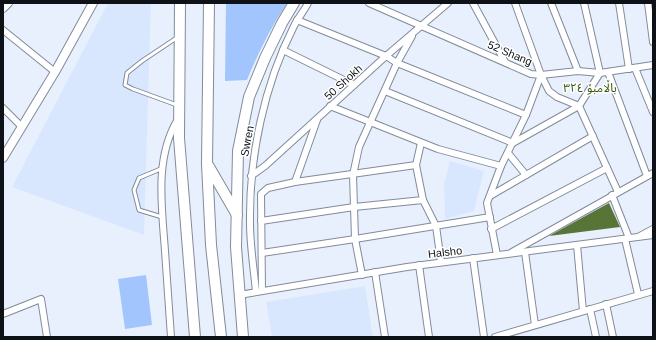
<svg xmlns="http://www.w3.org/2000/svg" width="656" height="340" viewBox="0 0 656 340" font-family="Arial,'Noto Sans Arabic',sans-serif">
<rect width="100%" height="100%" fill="#e8f0fe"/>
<!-- built -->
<g fill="#d9e7fe">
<polygon points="108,3 151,3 144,235 12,187"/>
<polygon points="450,161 484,171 474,211 445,219 444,184"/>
<polygon points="365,286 373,337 272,337 266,302"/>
</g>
<!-- green -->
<g fill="#a2c5fe">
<path d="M226,3H287C271,27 258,53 247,80L225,81Z"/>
<polygon points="146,275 152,325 125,329 118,279"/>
</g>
<!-- building -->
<polygon fill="#597437" points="609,203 620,227 549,236"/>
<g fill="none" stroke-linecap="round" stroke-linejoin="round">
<!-- service casing -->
<g stroke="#828b9a" stroke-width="5">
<g id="service">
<polyline points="177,105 133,89 125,85 127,73 142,61 178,37"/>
<polyline points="162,217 139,210 134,190 139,178 163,168"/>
</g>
</g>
<!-- minor casing -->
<g stroke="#828b9a" stroke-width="8">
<g id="minor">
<polyline points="369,3 531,74 541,75 578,71 600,73 653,65"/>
<polyline points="473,3 505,62"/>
<polyline points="515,3 541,75 549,91 557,97 579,106 618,192"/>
<polyline points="551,3 578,71"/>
<polyline points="619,3 629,69"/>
<polyline points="648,3 653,42"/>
<polyline points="297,20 386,56 397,63 526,115"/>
<polyline points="3,30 55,72"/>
<polyline points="283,50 354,85"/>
<polyline points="635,68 653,112"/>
<polyline points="608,72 647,176"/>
<polyline points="385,91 513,143 579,106 600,73 584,3"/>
<polyline points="330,106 438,149 501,166"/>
<polyline points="3,108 22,127"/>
<polyline points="421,143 416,165 423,200 436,226 441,262"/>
<polyline points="508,153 526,175"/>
<polyline points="251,176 265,166 386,56 448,3"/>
<polyline points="295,182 317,120"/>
<polyline points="612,195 629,238"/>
<polyline points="490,196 593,136"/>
<polyline points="261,221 354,207 423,200"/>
<polyline points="491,229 607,168"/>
<polyline points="640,236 653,229"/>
<polyline points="625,239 638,294"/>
<polyline points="577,245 583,311"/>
<polyline points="512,252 653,173"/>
<polyline points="525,252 535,325"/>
<polyline points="262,253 355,239 490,217"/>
<polyline points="497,255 487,203 501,166 526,115 541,75"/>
<polyline points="473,258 484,337"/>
<polyline points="419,265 429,337"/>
<polyline points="375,272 385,337"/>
<polyline points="362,275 355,239 353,175 359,147 397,63 412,36"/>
<polyline points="262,291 261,194 268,188 295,182 416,165"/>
<path d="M256,292C254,270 250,246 250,223C249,157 264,85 294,26C298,18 304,11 308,3"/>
<polyline points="239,295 407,267 653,235"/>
<polyline points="606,304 613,337"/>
<polyline points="590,309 596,337"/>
<polyline points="3,314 41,299 47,337"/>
<path d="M171,337C169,308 167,280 165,251C162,208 154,158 178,119"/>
<polyline points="495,337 653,291"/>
</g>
</g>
<!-- tertiary casing -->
<g stroke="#828b9a" stroke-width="10">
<g id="tertiary">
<polyline points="3,8 8,3"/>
<polyline points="3,158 55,72 93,3"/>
</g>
</g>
<!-- trunk casing -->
<g stroke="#828b9a" stroke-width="12">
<g id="trunk">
<polyline points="180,3 179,138 195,337"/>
<polyline points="209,3 207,164 211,245 221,337"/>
<polyline points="208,165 237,215"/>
<polyline points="243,337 236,247 238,151 249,97 265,58 282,23 294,3"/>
</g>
</g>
<!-- service -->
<use href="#service" stroke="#fff" stroke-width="3"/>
<!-- minor -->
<use href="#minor" stroke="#fff" stroke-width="6"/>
<!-- tertiary -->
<use href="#tertiary" stroke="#fff" stroke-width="8"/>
<!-- trunk -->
<use href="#trunk" stroke="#fff" stroke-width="10"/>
</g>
<g text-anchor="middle" stroke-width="3" stroke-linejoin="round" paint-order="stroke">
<!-- street labels -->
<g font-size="11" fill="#0e1116" stroke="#fff">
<text transform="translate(510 53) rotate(23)" y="4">52 Shang</text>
<text transform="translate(343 82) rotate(-42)" y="4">50 Shokh</text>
<text transform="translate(247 141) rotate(-79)" y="4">Swren</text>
<text transform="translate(445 252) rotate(-7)" y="4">Halsho</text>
</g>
<!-- neighbourhood labels -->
<g font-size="12" fill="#3a550f" stroke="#fff">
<text x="590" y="92">باڵامبۆ ٣٢٤</text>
</g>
</g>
<!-- border -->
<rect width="656" height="340" fill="none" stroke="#0e1116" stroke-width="8"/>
</svg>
